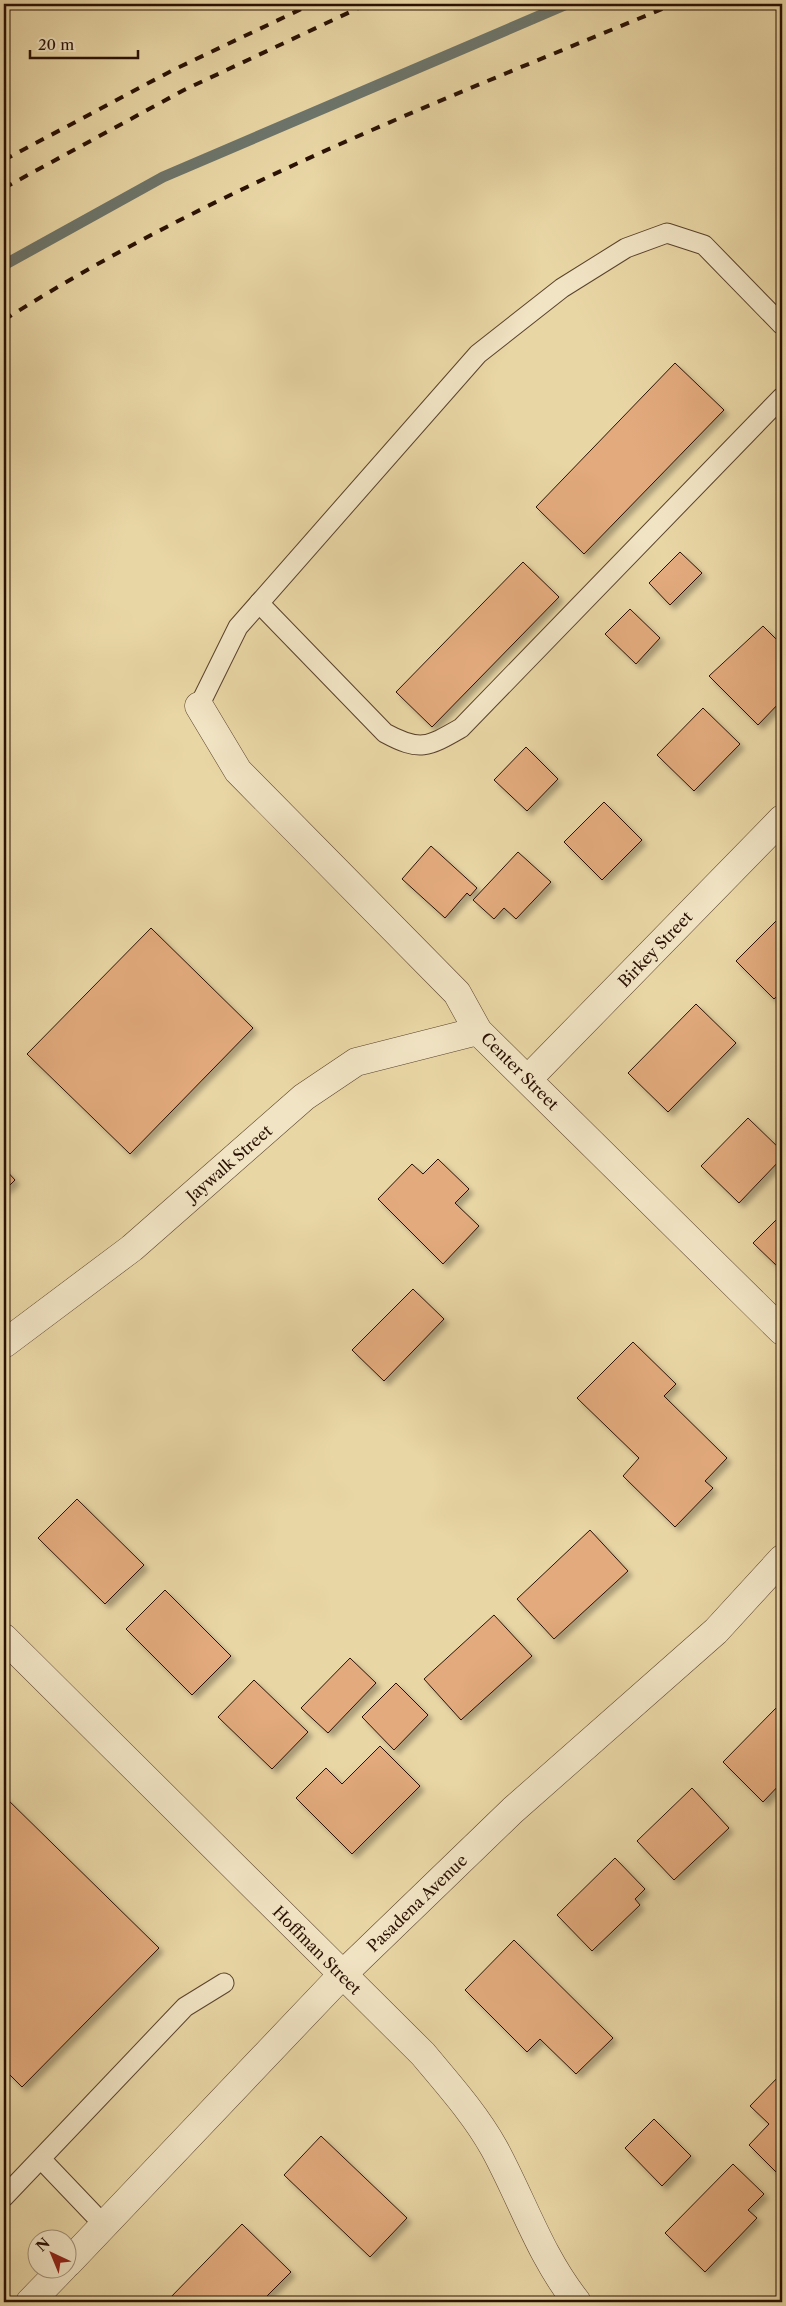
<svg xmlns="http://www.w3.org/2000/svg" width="786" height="2306" viewBox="0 0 786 2306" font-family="'Libre Caslon Text',serif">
<defs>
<filter id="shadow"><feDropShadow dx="4.5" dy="4.5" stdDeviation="2.5" flood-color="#0004"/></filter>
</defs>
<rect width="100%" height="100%" fill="#e9d6a5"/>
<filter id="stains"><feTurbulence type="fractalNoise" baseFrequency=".004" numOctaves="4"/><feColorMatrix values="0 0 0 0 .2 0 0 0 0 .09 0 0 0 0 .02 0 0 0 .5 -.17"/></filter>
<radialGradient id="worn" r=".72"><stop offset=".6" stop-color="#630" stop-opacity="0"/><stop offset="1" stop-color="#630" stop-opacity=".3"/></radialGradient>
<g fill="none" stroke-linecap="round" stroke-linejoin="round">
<!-- stream -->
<polyline stroke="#6d756b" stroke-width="11" points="4,265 163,177 567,4"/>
</g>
<!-- building -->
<g fill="#e2aa7d" stroke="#2a1104" filter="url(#shadow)">
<polygon points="675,363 724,410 584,554 536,507"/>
<polygon points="680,552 702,573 670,605 649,583"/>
<polygon points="523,562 559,597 432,727 396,692"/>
<polygon points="630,609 660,638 636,664 605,634"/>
<polygon points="763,626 782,645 782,700 758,725 709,676"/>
<polygon points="703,708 740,744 694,791 657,755"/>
<polygon points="526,747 558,779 527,811 494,780"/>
<polygon points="604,802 642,840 602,880 564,842"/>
<polygon points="431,846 477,888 470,896 467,893 445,918 402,879"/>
<polygon points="518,852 551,882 516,919 504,908 494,919 473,900"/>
<polygon points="782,915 782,991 774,999 736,961"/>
<polygon points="151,928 253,1028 130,1154 27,1054"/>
<polygon points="696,1004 736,1043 668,1112 628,1073"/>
<polygon points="748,1118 782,1151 782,1158 739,1203 701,1166"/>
<polygon points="438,1159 469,1189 455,1203 479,1226 443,1264 378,1199 412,1164 423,1174"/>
<polygon points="4,1168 15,1180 4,1191"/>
<polygon points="782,1214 782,1263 778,1267 753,1243"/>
<polygon points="413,1289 444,1319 384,1381 352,1350"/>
<polygon points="633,1342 676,1384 664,1396 727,1458 705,1481 713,1488 675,1527 623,1476 639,1458 577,1398"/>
<polygon points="77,1499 144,1565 105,1604 38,1538"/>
<polygon points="590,1530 628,1571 554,1639 517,1599"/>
<polygon points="165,1590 231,1656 192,1695 126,1629"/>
<polygon points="494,1615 532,1656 461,1720 424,1679"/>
<polygon points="350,1658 376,1683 328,1733 301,1708"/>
<polygon points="254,1680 308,1732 272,1769 218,1717"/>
<polygon points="396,1683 428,1715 394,1750 362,1717"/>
<polygon points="777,1707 782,1712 782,1782 763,1802 723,1762"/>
<polygon points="380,1746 420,1786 352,1854 296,1798 326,1768 342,1784"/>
<polygon points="692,1788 729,1828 674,1880 637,1841"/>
<polygon points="4,1796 159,1948 22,2087 4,2069"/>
<polygon points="615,1858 645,1889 635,1899 640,1905 592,1951 557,1915"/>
<polygon points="514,1940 613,2038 576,2074 540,2039 527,2052 465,1990"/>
<polygon points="782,2073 782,2178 749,2145 769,2124 750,2106"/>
<polygon points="654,2119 691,2156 662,2186 625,2148"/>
<polygon points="321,2136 407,2218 370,2257 284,2175"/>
<polygon points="733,2164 764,2194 748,2210 757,2218 705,2272 665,2233"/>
<polygon points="242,2224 291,2272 261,2302 172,2302 169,2299"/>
</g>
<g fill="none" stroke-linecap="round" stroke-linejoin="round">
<!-- service casing -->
<g stroke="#5a422c" stroke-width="21">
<g id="service">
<path d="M259,603L385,733C420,752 428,747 461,728L782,397"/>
<polyline points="199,706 238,627 478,354 562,288 626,248 667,233 704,245 782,325"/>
<polyline points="41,2159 104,2225"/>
<polyline points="4,2197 185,2007 224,1983"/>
</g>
</g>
<!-- minor casing -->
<g stroke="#5a422c" stroke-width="29">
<g id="minor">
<polyline points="199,706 238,771 457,993 478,1031 782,1331"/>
<polyline points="528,1079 782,819"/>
<polyline points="4,1344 132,1248 304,1097 356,1062 478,1031"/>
<path d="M4,1638L423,2054C448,2084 475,2114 494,2148C522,2199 540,2256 577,2302"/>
<polyline points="68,2263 342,1975 513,1810 716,1631 782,1559"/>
<polyline points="30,2302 63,2268"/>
</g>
</g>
<!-- service -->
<use href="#service" stroke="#f1e4c4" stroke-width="19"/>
<!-- minor -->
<use href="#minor" stroke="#f1e4c4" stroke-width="28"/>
<!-- rail -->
<g stroke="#2a1104" stroke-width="4" stroke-dasharray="9 9" stroke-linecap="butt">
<polyline points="4,160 173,70 312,4"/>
<polyline points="4,188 184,90 367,4"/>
<path d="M4,320C213,187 446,99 674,4"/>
</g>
</g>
<g text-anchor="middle" stroke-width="4" stroke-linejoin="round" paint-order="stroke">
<!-- street labels -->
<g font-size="16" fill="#2a1104" stroke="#f1e4c4">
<text transform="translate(655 949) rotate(-46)" y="6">Birkey Street</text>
<text transform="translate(520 1071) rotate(45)" y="6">Center Street</text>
<text transform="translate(229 1163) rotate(-41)" y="6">Jaywalk Street</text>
<text transform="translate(417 1903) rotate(-44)" y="6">Pasadena Avenue</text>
<text transform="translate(317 1950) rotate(45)" y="6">Hoffman Street</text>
</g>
</g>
<!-- margin -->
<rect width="786" height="2306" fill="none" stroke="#e9d6a5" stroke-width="20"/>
<rect x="5" y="5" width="776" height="2296" fill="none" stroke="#2a1104" stroke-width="2.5"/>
<rect x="10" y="10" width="766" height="2286" fill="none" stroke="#2a1104"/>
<!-- north arrow -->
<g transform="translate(52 2254) rotate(316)"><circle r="24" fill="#f1e4c4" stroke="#a19077"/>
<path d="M0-4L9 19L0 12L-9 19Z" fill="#8f2418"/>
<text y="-8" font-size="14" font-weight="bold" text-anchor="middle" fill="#2a1104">N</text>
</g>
<!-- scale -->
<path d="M30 50v8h108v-8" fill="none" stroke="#2a1104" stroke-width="2.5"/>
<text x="38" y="50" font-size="15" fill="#2a1104" stroke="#f1e4c4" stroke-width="4" paint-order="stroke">20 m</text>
<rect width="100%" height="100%" filter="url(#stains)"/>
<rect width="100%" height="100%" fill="url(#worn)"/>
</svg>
